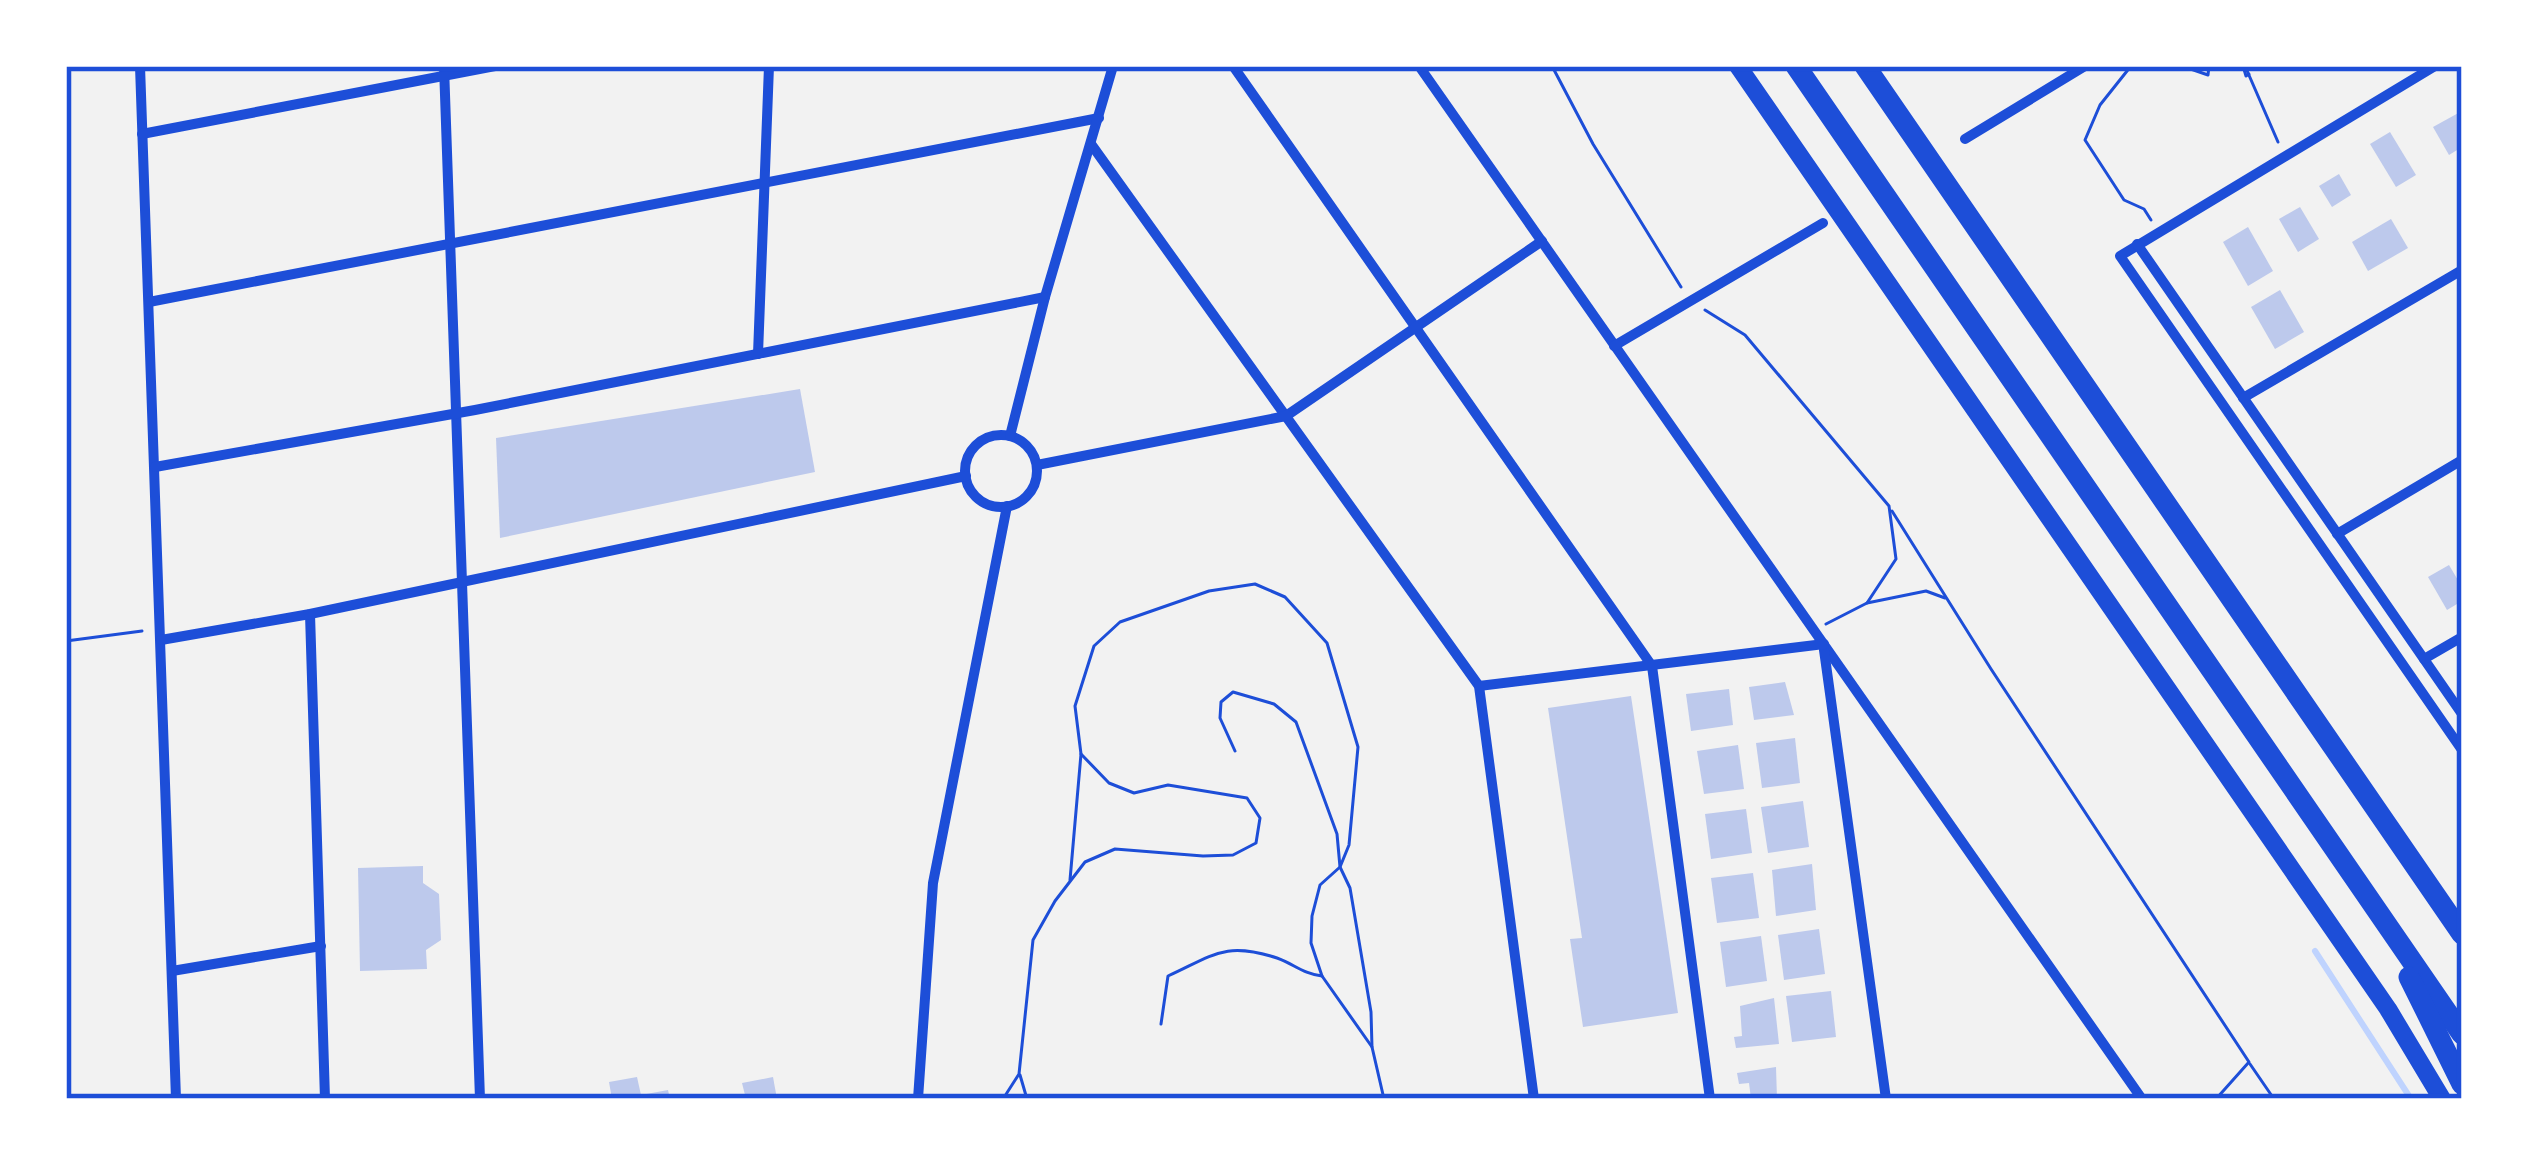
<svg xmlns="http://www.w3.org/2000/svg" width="2528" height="1165" viewBox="0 0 2528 1165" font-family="'Alegreya Sans',sans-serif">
<rect width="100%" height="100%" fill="#f2f2f2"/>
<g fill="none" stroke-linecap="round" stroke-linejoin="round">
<!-- stream -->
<polyline stroke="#bfd3fe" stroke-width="6" points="2315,951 2411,1099"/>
</g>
<!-- building -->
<g fill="#bdc9ec">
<polygon points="2462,111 2462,147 2449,155 2433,127"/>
<polygon points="2390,132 2416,175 2396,187 2370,144"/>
<polygon points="2339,174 2351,195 2332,207 2319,186"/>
<polygon points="2300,207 2319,239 2298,252 2279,219"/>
<polygon points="2391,219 2408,248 2368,271 2352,242"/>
<polygon points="2248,227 2273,271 2248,286 2223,242"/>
<polygon points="2280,290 2304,332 2275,349 2251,307"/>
<polygon points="800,389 815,472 500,538 496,438"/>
<polygon points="2449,565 2462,587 2462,601 2447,610 2428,577"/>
<polygon points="1785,682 1794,715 1754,720 1749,687"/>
<polygon points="1729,689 1733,725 1691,731 1686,694"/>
<polygon points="1631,696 1678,1013 1583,1027 1570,939 1582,938 1548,708"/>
<polygon points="1795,738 1800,783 1762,788 1756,743"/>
<polygon points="1738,745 1744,789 1704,794 1697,751"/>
<polygon points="1803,801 1809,847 1768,853 1761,807"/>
<polygon points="1746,809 1752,853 1711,859 1705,814"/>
<polygon points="1812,864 1816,910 1776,916 1772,870"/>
<polygon points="423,866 423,883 439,894 441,940 426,950 427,969 360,971 358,868"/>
<polygon points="1753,873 1759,918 1717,923 1711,878"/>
<polygon points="1819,929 1825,974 1784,980 1778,935"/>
<polygon points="1761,936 1767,981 1726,987 1720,942"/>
<polygon points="1831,991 1836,1037 1792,1042 1786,996"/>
<polygon points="1774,998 1779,1044 1736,1048 1734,1037 1742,1036 1740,1006"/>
<polygon points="1776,1067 1777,1099 1751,1099 1749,1083 1739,1084 1737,1073"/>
<polygon points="637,1077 641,1095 668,1090 670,1099 612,1099 609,1082"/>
<polygon points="773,1077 777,1099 746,1099 742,1083"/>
</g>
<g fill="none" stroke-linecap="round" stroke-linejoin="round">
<!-- path -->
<g stroke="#1d4ed8" stroke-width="3">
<polyline points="1552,66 1593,144 1681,287"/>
<polyline points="2131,66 2100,105 2085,140 2124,200 2144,209 2151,220"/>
<polyline points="2182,66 2208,75 2209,66"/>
<polyline points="2243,66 2246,76 2249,74"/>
<polyline points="2245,66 2278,142"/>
<polyline points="1705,310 1745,335 1889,506 1896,559 1867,603 1826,624"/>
<polyline points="1892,511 1991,669 2249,1062 2216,1099"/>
<polyline points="1867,603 1926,591 1945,598"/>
<polyline points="66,641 142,631"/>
<polyline points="1235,751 1220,718 1221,702 1233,692 1274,704 1296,722 1337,834 1340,867 1350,888 1371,1012 1372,1047"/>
<polyline points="1070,880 1081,754"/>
<polyline points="1322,976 1372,1047 1384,1099"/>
<polyline points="2250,1064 2274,1099"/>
<polyline points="1020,1075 1027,1099"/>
<path d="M1003,1099L1019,1074L1033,940L1055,901L1085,862L1115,849L1203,856L1233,855L1256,843L1260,818L1247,798L1168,785L1134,793L1109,783L1081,754L1075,706L1094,646L1120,622L1209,591L1255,584L1285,597L1327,643L1358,747L1349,845L1340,867L1320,885L1312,916L1311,943L1322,976C1303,974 1294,964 1277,958C1225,941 1214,955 1168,976L1161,1024"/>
</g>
<!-- minor -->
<g stroke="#1d4ed8" stroke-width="10">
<polyline points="140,66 176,1099"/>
<polyline points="444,66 480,1099"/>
<polyline points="1233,66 1652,666 1710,1099"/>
<polyline points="1419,66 2142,1099"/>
<polyline points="2435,66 2120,256 2462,750"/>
<polyline points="142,134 495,66"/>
<polyline points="1965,139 2085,66"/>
<polyline points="1091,144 1479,686 1534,1099"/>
<polyline points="2137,244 2462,714"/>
<polyline points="149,302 1099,118"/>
<polyline points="1614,346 1823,223"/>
<polyline points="758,354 769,66"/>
<polyline points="2243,398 2462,270"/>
<circle cx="1001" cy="471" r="36"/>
<polyline points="1010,436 1045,297 1113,66"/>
<polyline points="1037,465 1286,416 1542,241"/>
<polyline points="155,467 475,410 1045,297"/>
<polyline points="2337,534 2462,460"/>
<polyline points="310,614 325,1099"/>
<polyline points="161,640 310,614 966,476"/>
<polyline points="1824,650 1886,1099"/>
<polyline points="2424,659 2462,637"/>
<polyline points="1479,686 1824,644"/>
<polyline points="172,971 321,946"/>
<polyline points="918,1099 933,883 1007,506"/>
</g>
<!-- trunk -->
<polyline stroke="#1d4ed8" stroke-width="18" points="1738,66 2388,1009 2442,1099"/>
<!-- motorway -->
<g stroke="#1d4ed8" stroke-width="21">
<polyline points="1796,66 2462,1034"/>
<polyline points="1865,66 2462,934"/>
<polyline points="2409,977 2462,1084"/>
</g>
</g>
<!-- border -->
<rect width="2528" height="1165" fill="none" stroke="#ffffff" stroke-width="138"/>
<rect x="69" y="69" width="2390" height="1027" fill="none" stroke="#1d4ed8" stroke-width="4.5"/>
</svg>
